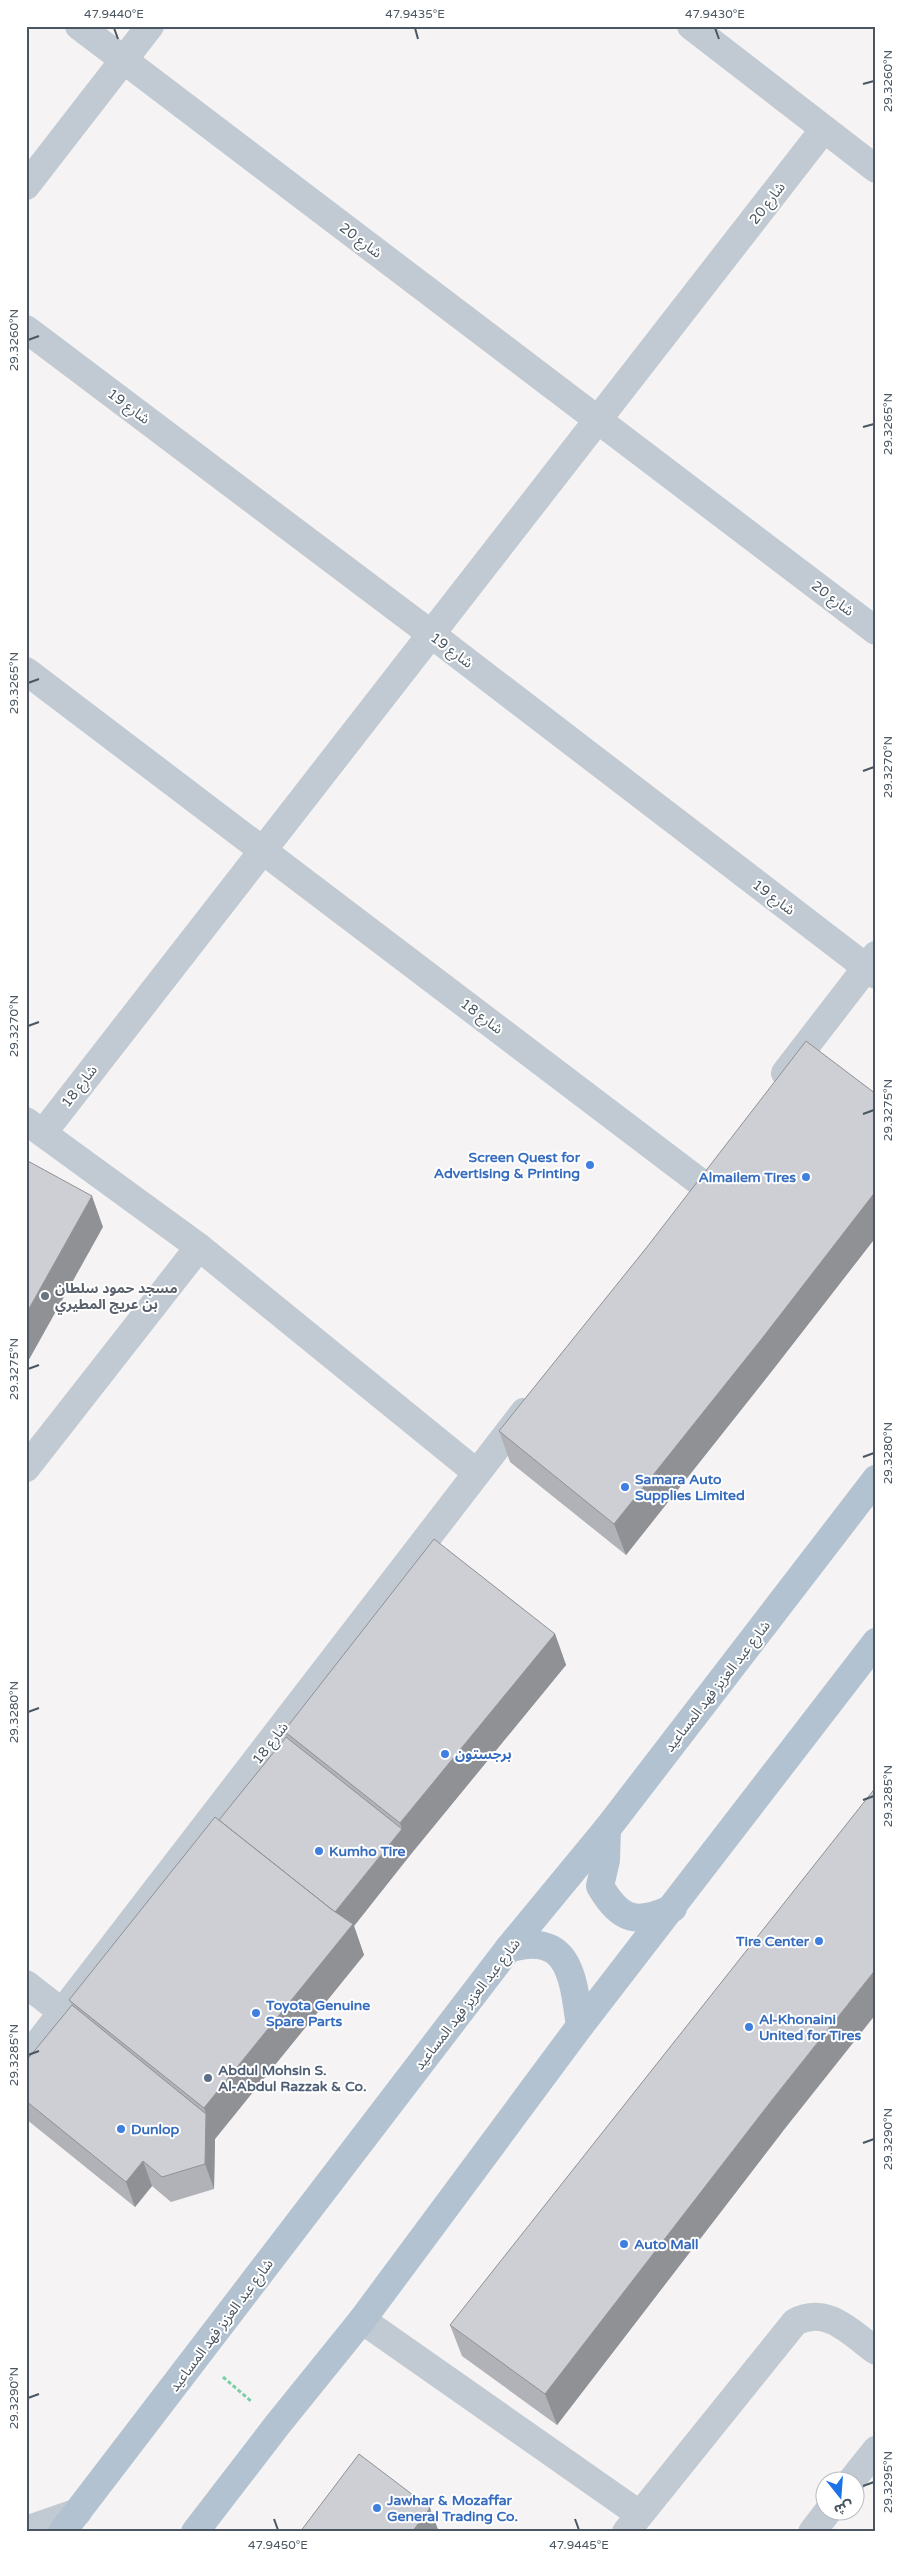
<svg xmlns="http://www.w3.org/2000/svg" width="902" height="2558" viewBox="0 0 902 2558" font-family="'Varela Round','Noto Sans Arabic',sans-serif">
<rect width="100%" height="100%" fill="#f5f3f3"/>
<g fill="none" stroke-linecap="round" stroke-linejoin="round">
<!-- path -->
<polyline stroke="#7ad0a6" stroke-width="3" stroke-dasharray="4 2.5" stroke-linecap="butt" points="223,2377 252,2402"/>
<!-- minor -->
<g stroke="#c1cad2" stroke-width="28">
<polyline points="79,26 876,631"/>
<polyline points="691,26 876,169"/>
<polyline points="26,186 150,26"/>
<polyline points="26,329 431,634 876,975"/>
<polyline points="26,671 701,1183"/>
<polyline points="785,1073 876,955"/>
<polyline points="26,1121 199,1247 477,1473"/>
<polyline points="43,1133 824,129"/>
<polyline points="26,1468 199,1247"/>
<polyline points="26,1984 62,2012"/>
<polyline points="26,2059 524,1412"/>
<polyline points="362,2320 639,2514"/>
<polyline points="852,2480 876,2450"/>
<polyline points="26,2530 78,2512"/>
<path d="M626,2532L795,2322C827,2305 851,2333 876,2351"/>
<polyline points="812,2532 829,2510"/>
</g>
<!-- major -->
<g stroke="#b3c2d1" stroke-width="28">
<path d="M607,1829L606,1860L600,1886C620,1921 637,1925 673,1908"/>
<path d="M508,1949C571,1930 573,1979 580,2026"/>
<polyline points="62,2532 508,1949 607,1829 876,1479"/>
<polyline points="195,2532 278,2424 362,2320 580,2026 876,1642"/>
</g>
</g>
<!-- wall -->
<g fill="#b0b2b7">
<polygon points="876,1094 876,1237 775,1367 626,1555 510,1462 499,1431"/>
<polygon points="555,1634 566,1665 411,1854 354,1926 364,1955 215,2139 214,2189 171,2202 152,2186 135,2207 26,2119 26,2061 72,2005 69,2000 219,1820 286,1737 284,1731"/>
<polygon points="783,2131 557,2425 462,2356 450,2325"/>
</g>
<!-- shaded-wall -->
<g fill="#909195">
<polygon points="876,1191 876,1237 775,1367 626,1555 614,1524"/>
<polygon points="92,1196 103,1227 26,1365 26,1314"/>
<polygon points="555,1634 566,1665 411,1854 354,1926 364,1955 215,2139 214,2189 205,2164 206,2114 204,2108 333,1915 402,1829 400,1823"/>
<polygon points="876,1969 876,2014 783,2131 557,2425 545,2394 772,2100"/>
<polygon points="143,2161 152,2186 135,2207 126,2182"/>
<polygon points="430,2508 439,2532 412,2532"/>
</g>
<!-- building -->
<g fill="#cdcfd5" stroke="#909195">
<polygon points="806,1041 876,1094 876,1191 764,1336 614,1524 499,1431 647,1247"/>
<polygon points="26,1160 92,1196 26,1314"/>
<polygon points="434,1539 555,1634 400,1823 284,1731"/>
<polygon points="286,1737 402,1829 335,1912 219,1820"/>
<polygon points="876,1787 876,1969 772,2100 545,2394 450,2325"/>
<polygon points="215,1817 331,1909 353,1924 204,2108 69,2000"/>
<polygon points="72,2005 206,2114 205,2164 162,2177 143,2161 126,2182 26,2101 26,2061"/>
<polygon points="359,2454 430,2508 412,2532 300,2532"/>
</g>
<!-- ticks -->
<path fill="none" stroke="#4a5661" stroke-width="2" d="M114,28L118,39M415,28L418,39M715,28L719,39M863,84L874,81M28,340L39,336M863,427L874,424M28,683L39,679M863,771L874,767M28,1026L39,1022M863,1114L874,1110M28,1369L39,1365M863,1457L874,1453M28,1712L39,1708M863,1800L874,1796M28,2055L39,2051M863,2143L874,2139M28,2398L39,2394M863,2486L874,2482M274,2519L278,2530M575,2519L579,2530"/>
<!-- markers -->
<g fill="#3f7fe0" stroke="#fff" stroke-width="2">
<circle cx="590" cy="1165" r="5"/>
<circle cx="806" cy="1177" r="5"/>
<circle cx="625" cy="1487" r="5"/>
<circle cx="445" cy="1754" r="5"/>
<circle cx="319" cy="1851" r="5"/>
<circle cx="819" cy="1941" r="5"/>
<circle cx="256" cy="2013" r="5"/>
<circle cx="749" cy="2027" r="5"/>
<circle cx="121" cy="2129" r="5"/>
<circle cx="624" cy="2244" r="5"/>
<circle cx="377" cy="2508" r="5"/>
</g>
<circle fill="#6b7280" stroke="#fff" stroke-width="2" cx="45" cy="1296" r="5"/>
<circle fill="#5c6f8a" stroke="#fff" stroke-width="2" cx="208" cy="2078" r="5"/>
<g text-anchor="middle" stroke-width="4" stroke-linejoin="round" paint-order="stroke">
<!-- street labels -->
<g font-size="14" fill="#4a5661" stroke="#fff">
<text transform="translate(767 203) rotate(-52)" y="5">شارع 20</text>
<text transform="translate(361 240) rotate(37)" y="5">شارع 20</text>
<text transform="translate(129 406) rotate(37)" y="5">شارع 19</text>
<text transform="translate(833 598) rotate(37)" y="5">شارع 20</text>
<text transform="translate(452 650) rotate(37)" y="5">شارع 19</text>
<text transform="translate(774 897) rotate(37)" y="5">شارع 19</text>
<text transform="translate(482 1016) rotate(37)" y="5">شارع 18</text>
<text transform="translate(79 1086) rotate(-52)" y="5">شارع 18</text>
<text transform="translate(717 1686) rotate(-52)" y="5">شارع عبد العزيز فهد المساعيد</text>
<text transform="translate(270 1743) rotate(-52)" y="5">شارع 18</text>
<text transform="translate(467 2004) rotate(-52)" y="5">شارع عبد العزيز فهد المساعيد</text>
<text transform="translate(221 2325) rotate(-53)" y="5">شارع عبد العزيز فهد المساعيد</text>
</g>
<!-- shop labels -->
<g font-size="14" font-weight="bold" fill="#366cbe" stroke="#fff" text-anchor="start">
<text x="580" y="1162" text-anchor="end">Screen Quest for<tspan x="580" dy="16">Advertising &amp; Printing</tspan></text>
<text x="796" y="1182" text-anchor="end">Almailem Tires</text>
<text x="635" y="1484">Samara Auto<tspan x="635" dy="16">Supplies Limited</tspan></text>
<text x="455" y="1759">برجستون</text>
<text x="329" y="1856">Kumho Tire</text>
<text x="809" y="1946" text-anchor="end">Tire Center</text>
<text x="266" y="2010">Toyota Genuine<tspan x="266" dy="16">Spare Parts</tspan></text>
<text x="759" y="2024">Al-Khonaini<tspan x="759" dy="16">United for Tires</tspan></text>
<text x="131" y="2134">Dunlop</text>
<text x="634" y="2249">Auto Mall</text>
<text x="387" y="2505">Jawhar &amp; Mozaffar<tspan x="387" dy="16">General Trading Co.</tspan></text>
</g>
<!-- worship labels -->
<g font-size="14" font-weight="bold" fill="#5b616d" stroke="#fff" text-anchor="start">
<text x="55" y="1293">مسجد حمود سلطان<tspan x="55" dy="16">بن عريج المطيري</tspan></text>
</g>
<!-- service labels -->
<g font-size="14" font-weight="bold" fill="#4e5e75" stroke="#fff" text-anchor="start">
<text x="218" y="2075">Abdul Mohsin S.<tspan x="218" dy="16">Al-Abdul Razzak &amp; Co.</tspan></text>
</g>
</g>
<!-- border -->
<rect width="902" height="2558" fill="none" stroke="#ffffff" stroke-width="55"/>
<!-- north arrow -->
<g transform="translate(840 2496) rotate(163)"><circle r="24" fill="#ffffff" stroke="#b7bbc0"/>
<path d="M0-4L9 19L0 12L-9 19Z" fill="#1a73e8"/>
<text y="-8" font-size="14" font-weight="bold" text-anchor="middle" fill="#4a5661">ش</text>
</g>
<rect x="28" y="28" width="846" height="2502" fill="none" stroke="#4a5661" stroke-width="2"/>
<g font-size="12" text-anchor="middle" fill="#4a5661">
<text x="114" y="18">47.9440°E</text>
<text x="415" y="18">47.9435°E</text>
<text x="715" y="18">47.9430°E</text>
<text transform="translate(888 81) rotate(-90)" y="4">29.3260°N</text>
<text transform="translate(14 340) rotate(-90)" y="4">29.3260°N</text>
<text transform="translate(888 424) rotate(-90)" y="4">29.3265°N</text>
<text transform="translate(14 683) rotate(-90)" y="4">29.3265°N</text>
<text transform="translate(888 767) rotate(-90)" y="4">29.3270°N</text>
<text transform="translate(14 1026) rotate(-90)" y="4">29.3270°N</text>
<text transform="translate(888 1110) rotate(-90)" y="4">29.3275°N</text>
<text transform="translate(14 1369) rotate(-90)" y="4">29.3275°N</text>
<text transform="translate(888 1453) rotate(-90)" y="4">29.3280°N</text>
<text transform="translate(14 1712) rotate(-90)" y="4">29.3280°N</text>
<text transform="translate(888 1796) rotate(-90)" y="4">29.3285°N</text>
<text transform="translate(14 2055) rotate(-90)" y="4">29.3285°N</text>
<text transform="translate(888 2139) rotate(-90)" y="4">29.3290°N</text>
<text transform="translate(14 2398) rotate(-90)" y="4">29.3290°N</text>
<text transform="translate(888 2482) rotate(-90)" y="4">29.3295°N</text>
<text x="278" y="2549">47.9450°E</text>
<text x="579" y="2549">47.9445°E</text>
</g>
</svg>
